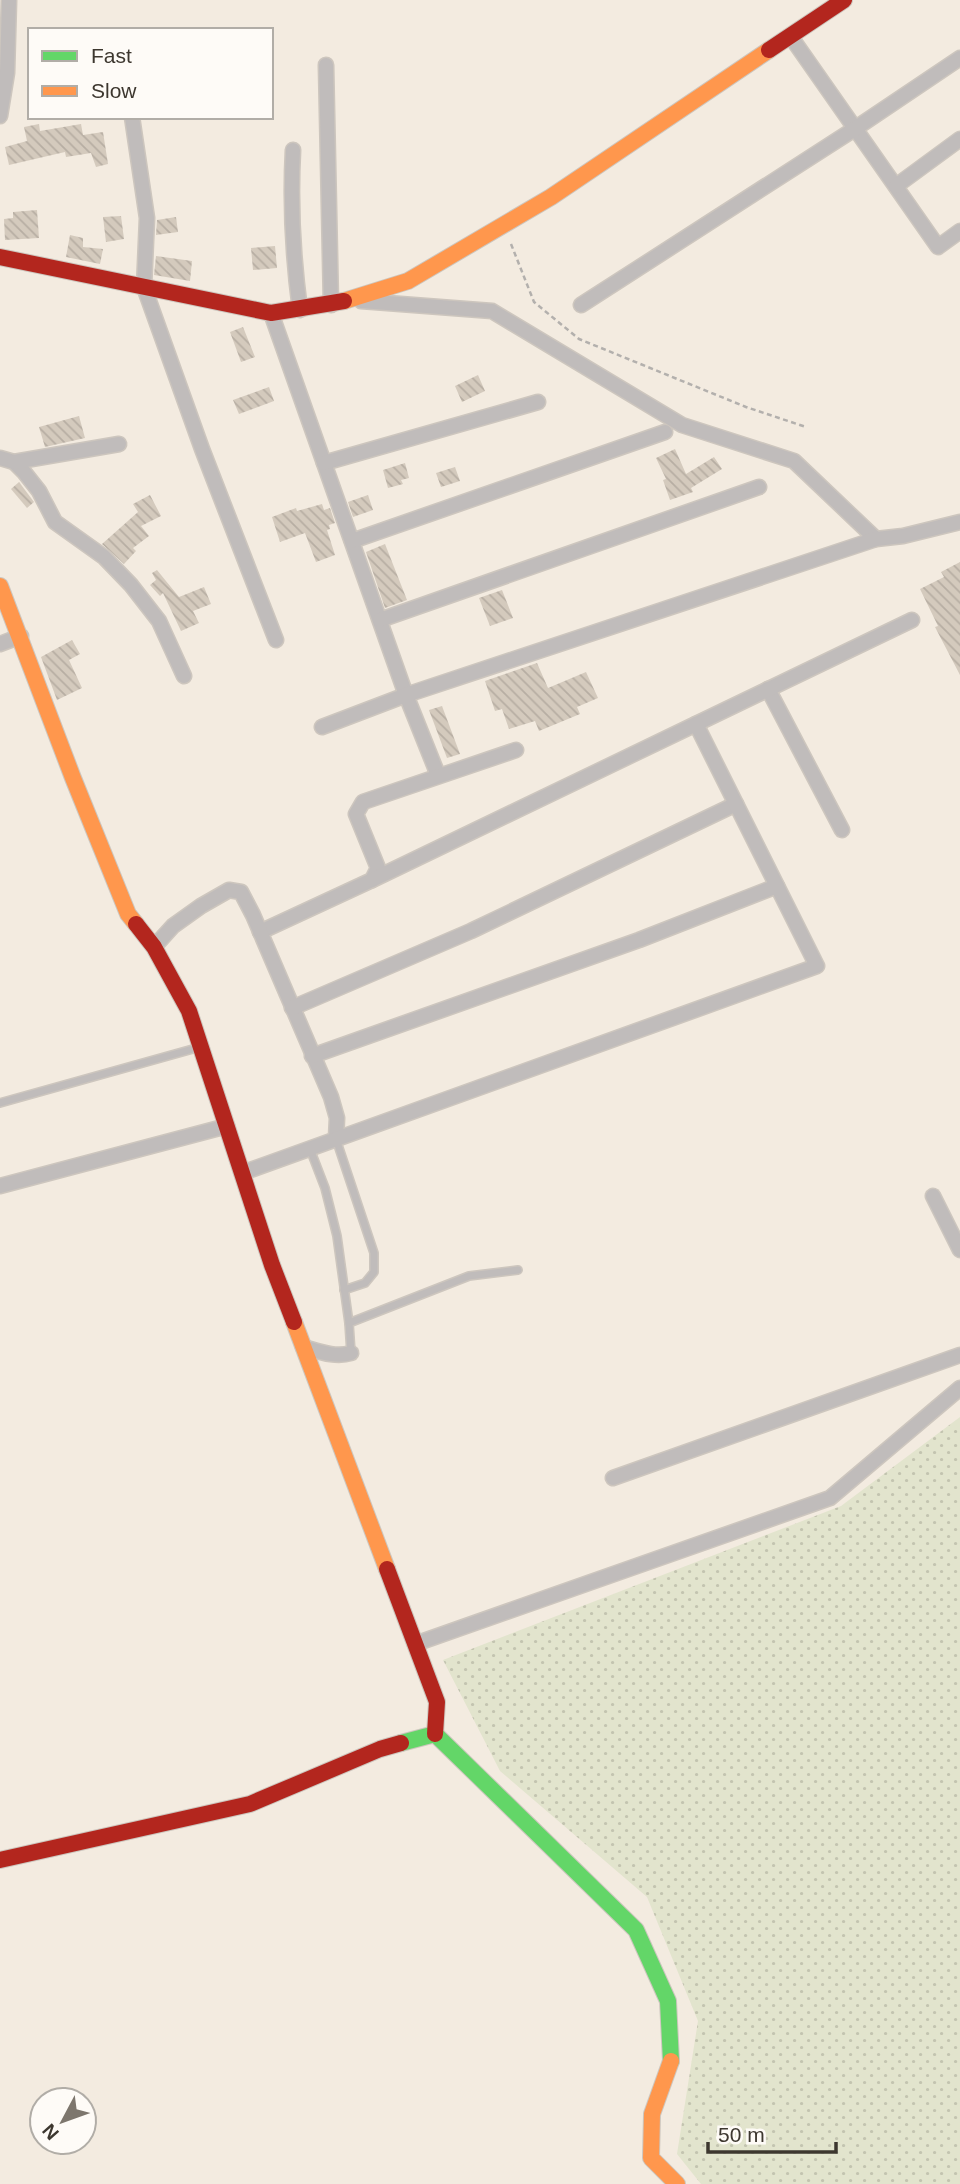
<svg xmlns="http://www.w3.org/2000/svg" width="960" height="2184" viewBox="0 0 960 2184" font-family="Helvetica,sans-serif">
<defs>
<pattern id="grass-dots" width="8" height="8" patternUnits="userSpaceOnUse" patternTransform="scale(1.75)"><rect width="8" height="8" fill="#e2e4cd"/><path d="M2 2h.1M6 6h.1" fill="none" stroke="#c3c4b0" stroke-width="1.8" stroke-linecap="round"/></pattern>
<pattern id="building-back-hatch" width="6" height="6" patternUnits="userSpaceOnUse" patternTransform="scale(1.75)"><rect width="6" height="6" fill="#d4cabd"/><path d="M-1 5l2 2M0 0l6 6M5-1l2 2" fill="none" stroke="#b7aea3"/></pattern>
</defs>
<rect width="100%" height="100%" fill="#f3ebe0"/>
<!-- grass -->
<polygon fill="url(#grass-dots)" points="960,1417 960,2184 701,2184 677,2154 698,2021 647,1897 500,1771 443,1660 841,1506"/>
<!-- building -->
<g fill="url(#building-back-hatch)">
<polygon points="39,124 40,131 81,124 83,135 103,132 108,164 96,167 91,153 66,157 65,152 9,165 5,147 27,141 24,127"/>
<polygon points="37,210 39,238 5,240 4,219 13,218 13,212"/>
<polygon points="121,216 124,239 106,242 103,217"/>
<polygon points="176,217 178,232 156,235 157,220"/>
<polygon points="70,235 83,238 83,247 103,249 100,264 66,257"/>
<polygon points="275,246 277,268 253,270 251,248"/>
<polygon points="156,256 192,261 190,281 154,275"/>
<polygon points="243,327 255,357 241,362 230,332"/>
<polygon points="478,375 485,391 462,402 455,386"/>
<polygon points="269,387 274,401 239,414 233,400"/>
<polygon points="79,416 85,438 45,447 39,427"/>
<polygon points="675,449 686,474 714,457 722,469 691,488 693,492 670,500 663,480 666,479 656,458"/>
<polygon points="405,463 409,478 401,480 403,484 388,488 383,470"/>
<polygon points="455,467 460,481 441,487 436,473"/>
<polygon points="19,482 34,502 27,508 11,489"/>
<polygon points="150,495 161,516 141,526 149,536 133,548 136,551 124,564 102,544 138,512 133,504"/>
<polygon points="368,495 373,510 353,517 348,502"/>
<polygon points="322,504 324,510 330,508 335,523 329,525 330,529 327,530 335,555 316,562 305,533 280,542 272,517 296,508 297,511"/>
<polygon points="385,544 407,600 385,608 366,552"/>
<polygon points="960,562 960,675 935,627 938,626 920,589 944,577 941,572"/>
<polygon points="157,570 179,597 204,587 211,604 193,611 199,623 181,631 163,593 160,596 150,585 156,580 152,573"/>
<polygon points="502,590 513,618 490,626 479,598"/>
<polygon points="72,640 80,654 69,660 82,688 57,700 41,657"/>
<polygon points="537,663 548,688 586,672 598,698 577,707 580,714 539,731 535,721 509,729 502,709 495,711 485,681"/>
<polygon points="442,706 460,754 447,758 429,710"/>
</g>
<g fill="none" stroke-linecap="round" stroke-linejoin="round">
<!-- lane casing -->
<g stroke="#cdc6be" stroke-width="10">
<g id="lane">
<polyline points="0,1103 200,1047"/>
<polyline points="336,1139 374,1253 374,1272 365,1283 344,1290"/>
<polyline points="310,1149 325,1188 337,1236 349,1323"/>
<polyline points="351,1353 349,1323 469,1276 518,1270"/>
</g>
</g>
<!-- street casing -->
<g stroke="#cdc6be" stroke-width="17">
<g id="street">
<polyline points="791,37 938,247 960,231"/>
<polyline points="326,65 331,305"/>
<polyline points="0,116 7,73 9,0"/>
<polyline points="132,117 147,218 144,287 202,449 276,640"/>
<path d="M293,150C290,204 293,257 300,310"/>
<polyline points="896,186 960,139"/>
<polyline points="361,301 492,311 682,425 794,461 876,539"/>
<polyline points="581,305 856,128 960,58"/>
<polyline points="271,313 406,695 438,775"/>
<polyline points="0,458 14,462 24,472 39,491 55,522 104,557 131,585 159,621 184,676"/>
<polyline points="14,462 119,444"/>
<polyline points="324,463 538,402"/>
<polyline points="352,541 665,432"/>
<polyline points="380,620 759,487"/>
<polyline points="0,644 21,636"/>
<polyline points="768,689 842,830"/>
<polyline points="696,724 912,620"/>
<polyline points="322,727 406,695 876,539 903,536 960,522"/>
<polyline points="260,932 372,880 378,868 356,814 363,802 516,750"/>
<polyline points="154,947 173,926 201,906 229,890 241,892 253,915 331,1097 337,1118 336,1138"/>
<polyline points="292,1008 471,931 736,804"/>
<polyline points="312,1056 639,940 777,886"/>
<polyline points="242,1173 817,966 696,724 372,880"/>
<polyline points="0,1186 227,1126"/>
<polyline points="933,1196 960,1250"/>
<path d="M303,1347C318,1351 335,1358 351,1353"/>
<polyline points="613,1478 960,1355"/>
<polyline points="415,1644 830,1498 960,1388"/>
</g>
</g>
<!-- fast casing -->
<g stroke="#cdc6be" stroke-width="18">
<polyline id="fast" points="401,1743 435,1734 636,1930 668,2001 671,2061"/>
</g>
<!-- slow casing -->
<g stroke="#cdc6be" stroke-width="18">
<g id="slow">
<polyline points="344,301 408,281 551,197 769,50"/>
<polyline points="0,586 73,778 128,914 136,924"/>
<polyline points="294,1322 387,1569"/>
<polyline points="671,2061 652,2114 651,2158 677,2184"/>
</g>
</g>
<!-- jam casing -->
<g stroke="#cdc6be" stroke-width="18">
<g id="jam">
<polyline points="769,50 844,0"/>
<polyline points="0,257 271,313 344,301"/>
<polyline points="136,924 154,947 189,1011 272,1265 294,1322"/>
<polyline points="387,1569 437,1702 435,1734"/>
<polyline points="0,1860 250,1804 380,1749 401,1743"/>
</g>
</g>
<!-- path -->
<polyline stroke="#b3b0ad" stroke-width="2.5" stroke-dasharray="5 3.5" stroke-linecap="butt" points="511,244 534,302 579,339 746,407 806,427"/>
<!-- lane -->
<use href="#lane" stroke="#c0bcbb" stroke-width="7"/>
<!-- street -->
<use href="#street" stroke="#c0bcbb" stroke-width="14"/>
<!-- fast -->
<use href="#fast" stroke="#63d668" stroke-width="16"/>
<!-- slow -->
<use href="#slow" stroke="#ff974d" stroke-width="16"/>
<!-- jam -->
<use href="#jam" stroke="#b3261e" stroke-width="16"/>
</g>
<!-- legend -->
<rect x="28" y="28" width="245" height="91" fill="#fefbf7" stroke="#b1ada7" stroke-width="2"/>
<rect x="42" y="51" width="35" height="10" fill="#63d668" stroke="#b1ada7" stroke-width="2"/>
<text x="91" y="63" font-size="21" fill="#3d372f">Fast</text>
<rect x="42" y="86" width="35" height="10" fill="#ff974d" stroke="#b1ada7" stroke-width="2"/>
<text x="91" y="98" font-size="21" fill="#3d372f">Slow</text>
<!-- north arrow -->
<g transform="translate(63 2121) rotate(229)"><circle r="33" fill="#fefbf7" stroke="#b1ada7" stroke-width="2"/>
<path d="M0-5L12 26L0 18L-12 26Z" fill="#7d766d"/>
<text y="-10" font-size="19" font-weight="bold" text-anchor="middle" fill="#3d372f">N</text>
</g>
<!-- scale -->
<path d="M708 2142v10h128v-10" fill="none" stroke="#3d372f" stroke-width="3.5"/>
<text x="718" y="2142" font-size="21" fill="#3d372f" stroke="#fefbf7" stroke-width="5" paint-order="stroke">50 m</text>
</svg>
